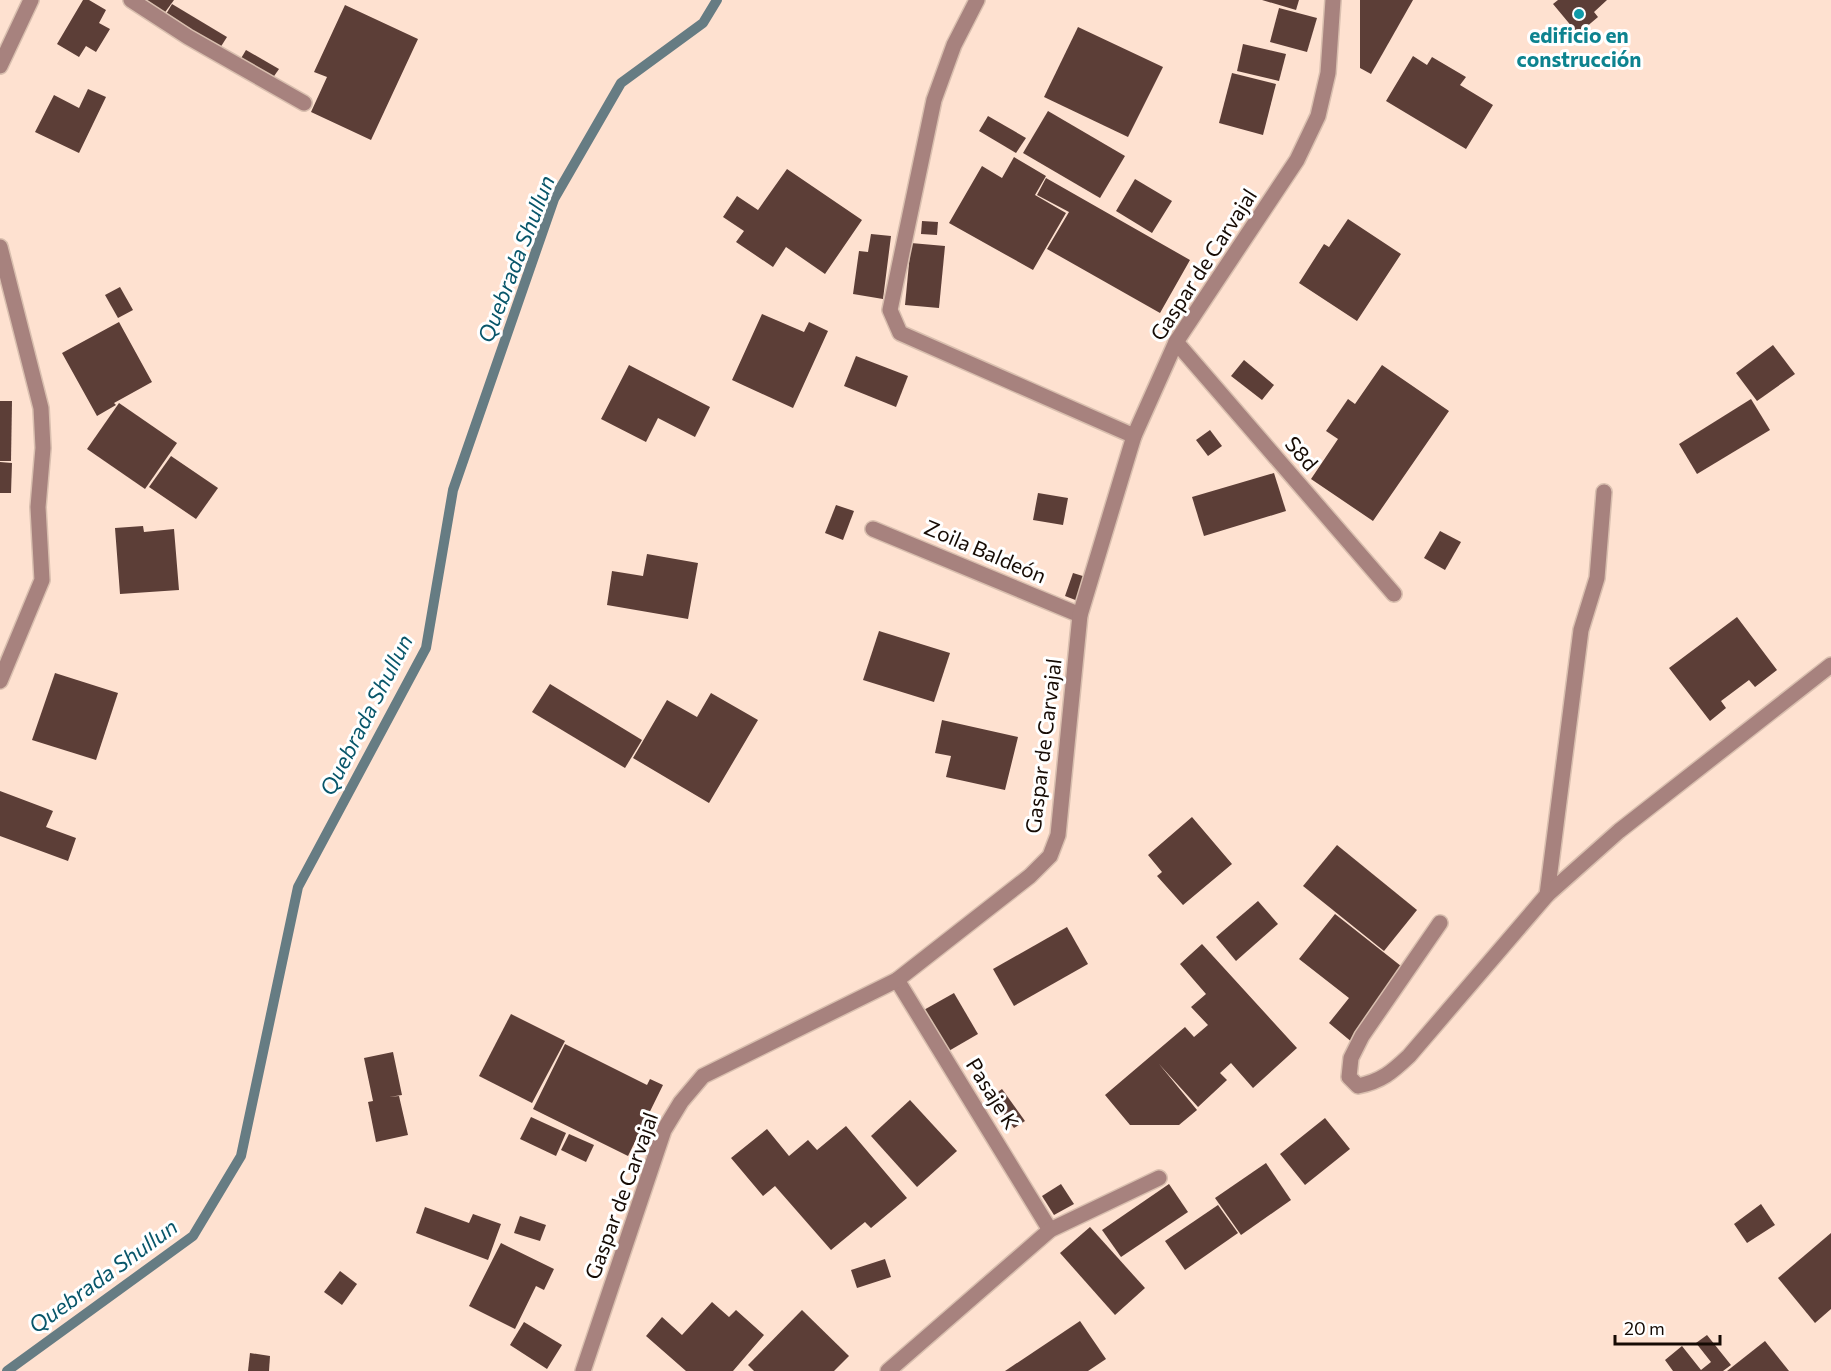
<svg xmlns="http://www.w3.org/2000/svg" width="1831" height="1371" viewBox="0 0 1831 1371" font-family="Commissioner,sans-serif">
<rect width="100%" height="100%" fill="#fee1d0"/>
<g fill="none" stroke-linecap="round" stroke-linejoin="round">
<!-- stream -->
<polyline stroke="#667c83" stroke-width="10" points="7,1371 193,1236 241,1156 298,887 426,648 453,490 554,199 621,83 703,23 717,0"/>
</g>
<!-- building -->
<g fill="#5c3e37">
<polygon points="83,0 89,0 106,10 99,23 110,29 96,52 86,46 79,57 57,44"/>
<polygon points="140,0 174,0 163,15"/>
<polygon points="1262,0 1299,0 1296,10"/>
<polygon points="1360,0 1413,0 1371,74 1360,68"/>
<polygon points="1558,0 1607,0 1594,12 1598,17 1578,34 1553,4"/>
<polygon points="172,4 227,37 220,48 165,16"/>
<polygon points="345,5 418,39 371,140 311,112 327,77 314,72"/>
<polygon points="1279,8 1317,18 1307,52 1270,42"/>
<polygon points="1078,27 1163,67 1128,137 1044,97"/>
<polygon points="1243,44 1286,54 1279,81 1237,71"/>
<polygon points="246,50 279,69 272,79 240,60"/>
<polygon points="1413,56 1427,65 1432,57 1466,77 1460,85 1493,105 1466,149 1386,101"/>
<polygon points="1232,73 1276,84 1263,135 1219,123"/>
<polygon points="88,89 106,97 79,153 35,132 54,95 79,108"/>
<polygon points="1048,111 1125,156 1100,198 1023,153"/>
<polygon points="988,116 1026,138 1016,153 979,131"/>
<polygon points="1014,157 1046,176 1035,195 1066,213 1033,270 949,223 982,166 1002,178"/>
<polygon points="787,169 862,220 825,274 786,247 773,267 736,242 744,231 723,217 737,196 758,210"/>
<polygon points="1046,178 1190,260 1160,313 1047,249 1069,212 1037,195"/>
<polygon points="1135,179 1172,201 1152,233 1116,211"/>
<polygon points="1348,219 1401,254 1357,321 1299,283 1324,244 1329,247"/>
<polygon points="922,221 938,222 937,235 921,234"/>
<polygon points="871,234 891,236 883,299 853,294 859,251 868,252"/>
<polygon points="911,243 945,246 939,308 905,305"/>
<polygon points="120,287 133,310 118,318 105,295"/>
<polygon points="762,314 804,332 809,322 828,331 793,408 732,380"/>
<polygon points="119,322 152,382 114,403 116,405 97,416 62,353"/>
<polygon points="1773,345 1795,374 1757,401 1736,373"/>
<polygon points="856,356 908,376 896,407 844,386"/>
<polygon points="1244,360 1274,385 1262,400 1231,376"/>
<polygon points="629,365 710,407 695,437 658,418 646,442 601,419"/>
<polygon points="1382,365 1449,411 1373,521 1311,479 1338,439 1326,431 1348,399 1355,404"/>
<polygon points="1751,399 1770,430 1697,474 1679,444"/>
<polygon points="0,401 12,401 11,461 0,461"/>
<polygon points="119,403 177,443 145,489 87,449"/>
<polygon points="1210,430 1222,446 1208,456 1196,440"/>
<polygon points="171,456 218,488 196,519 149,487"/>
<polygon points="0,462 12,463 11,493 0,493"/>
<polygon points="1274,473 1286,511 1204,536 1192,497"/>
<polygon points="1038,493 1068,498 1063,525 1033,520"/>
<polygon points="836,505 854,511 843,540 825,533"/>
<polygon points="143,526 144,532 174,529 179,590 120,594 115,528"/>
<polygon points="1440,531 1461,542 1445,570 1424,558"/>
<polygon points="647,554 698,563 688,619 607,605 612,571 643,576"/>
<polygon points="1073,573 1086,577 1078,601 1065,596"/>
<polygon points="1737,617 1777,670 1755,687 1749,680 1721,701 1726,708 1710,721 1669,668"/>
<polygon points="879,631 950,653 934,702 863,680"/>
<polygon points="55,673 118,693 96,760 32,740"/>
<polygon points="550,684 642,740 625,768 532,712"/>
<polygon points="711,693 758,720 709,803 633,758 667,700 697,717"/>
<polygon points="942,720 1018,737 1005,790 946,777 951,756 935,753"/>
<polygon points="0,791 53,811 46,827 76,838 68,861 0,836"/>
<polygon points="1192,817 1232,864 1183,905 1157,876 1162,872 1148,855"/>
<polygon points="1337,845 1417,910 1384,951 1303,886"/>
<polygon points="1258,901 1278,924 1236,961 1216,937"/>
<polygon points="1335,914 1406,970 1353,1043 1329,1023 1349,998 1299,959"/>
<polygon points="1067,927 1088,964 1014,1006 993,969"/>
<polygon points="1202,944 1297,1048 1253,1088 1231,1063 1220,1073 1227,1080 1198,1107 1159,1064 1197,1110 1179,1125 1130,1125 1105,1095 1185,1027 1194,1037 1208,1025 1191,1007 1206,994 1180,964"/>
<polygon points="954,993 978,1034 947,1052 922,1011"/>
<polygon points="511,1014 565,1041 532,1103 479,1076"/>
<polygon points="565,1044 647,1085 650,1079 663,1085 628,1156 533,1109"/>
<polygon points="393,1052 402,1095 389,1097 399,1096 408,1135 376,1142 368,1102 373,1101 364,1058"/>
<polygon points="1002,1089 1025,1121 1014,1128 991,1097"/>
<polygon points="910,1100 957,1151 917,1187 871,1136"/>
<polygon points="531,1117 566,1133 556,1156 520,1139"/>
<polygon points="1325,1118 1350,1149 1305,1185 1280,1154"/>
<polygon points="846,1126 907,1198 871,1228 865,1222 831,1250 775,1186 763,1196 731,1158 767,1129 789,1156 808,1140 817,1150"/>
<polygon points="569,1134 594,1145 586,1162 561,1150"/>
<polygon points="1266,1163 1291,1200 1241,1235 1215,1198"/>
<polygon points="1061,1184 1074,1204 1054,1215 1042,1196"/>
<polygon points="1169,1184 1188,1212 1121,1257 1102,1230"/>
<polygon points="1761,1204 1775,1225 1747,1243 1734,1224"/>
<polygon points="1218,1205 1238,1233 1185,1270 1165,1241"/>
<polygon points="425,1207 469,1223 473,1214 501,1224 488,1260 416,1233"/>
<polygon points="520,1216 546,1225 540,1241 514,1233"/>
<polygon points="1090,1227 1145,1288 1115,1315 1060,1253"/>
<polygon points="1831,1233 1831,1309 1815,1323 1778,1278"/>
<polygon points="501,1243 554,1269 544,1290 536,1286 515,1329 469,1306"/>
<polygon points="885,1259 891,1277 857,1288 851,1270"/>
<polygon points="340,1271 357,1284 342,1305 324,1292"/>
<polygon points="712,1302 729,1317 736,1310 764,1335 733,1371 686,1371 646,1336 662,1317 682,1335"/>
<polygon points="802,1310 849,1356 834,1371 754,1371 748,1365"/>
<polygon points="1080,1321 1106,1359 1088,1371 1005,1371"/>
<polygon points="524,1322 562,1345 547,1369 510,1345"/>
<polygon points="1707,1335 1731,1365 1723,1371 1673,1371 1665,1360 1682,1346 1701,1370 1711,1362 1696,1343"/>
<polygon points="1765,1341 1789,1371 1727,1371"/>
<polygon points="250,1353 270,1356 269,1371 248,1371"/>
</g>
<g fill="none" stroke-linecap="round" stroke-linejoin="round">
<!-- minor casing -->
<g stroke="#d9bfaf" stroke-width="18">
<g id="minor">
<polyline points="131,0 188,37 304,103"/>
<polyline points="977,0 954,45 934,100 890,310 900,333 1134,436"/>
<polyline points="0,66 31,0"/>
<polyline points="0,247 41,408 43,448 38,507 42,580 0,681"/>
<polyline points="1176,342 1394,594"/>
<polyline points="873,529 1080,615"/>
<polyline points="1547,895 1581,630 1597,578 1604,492"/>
<path d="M1440,923L1362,1036L1351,1058L1349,1077L1358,1086C1382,1081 1392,1072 1409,1056L1547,895L1619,831L1831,665"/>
<polyline points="897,980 1050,1230"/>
<polyline points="583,1371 664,1130 681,1102 703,1076 897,980 1030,876 1050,856 1058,835 1080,615 1134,436 1176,342 1297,160 1318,116 1328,73 1333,0"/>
<polyline points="888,1371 1050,1230 1159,1178"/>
</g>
</g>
<!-- minor -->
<use href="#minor" stroke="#a7827e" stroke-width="15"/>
</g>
<!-- markers -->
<circle fill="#0f9aa8" stroke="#fff" stroke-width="2" cx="1579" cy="14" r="6"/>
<g text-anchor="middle" stroke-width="6" stroke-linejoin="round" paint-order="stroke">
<!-- culture labels -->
<g font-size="21" font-weight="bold" fill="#0d838f" stroke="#fff">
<text x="1579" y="43">edificio en<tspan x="1579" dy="24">construcción</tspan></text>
</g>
<!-- street labels -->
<g font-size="21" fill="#160b04" stroke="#fff">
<text transform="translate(1204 265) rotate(-57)" y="7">Gaspar de Carvajal</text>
<text transform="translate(1301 454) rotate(49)" y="7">S8d</text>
<text transform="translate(985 552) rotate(23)" y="7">Zoila Baldeón</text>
<text transform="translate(1044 746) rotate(-83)" y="7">Gaspar de Carvajal</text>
<text transform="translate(992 1094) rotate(58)" y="7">Pasaje K</text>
<text transform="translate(622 1196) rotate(-70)" y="7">Gaspar de Carvajal</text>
</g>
<!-- water labels -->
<g font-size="22" font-style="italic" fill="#08566a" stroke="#fff">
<text transform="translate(516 259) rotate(-69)" y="8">Quebrada Shullun</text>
<text transform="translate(366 715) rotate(-63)" y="8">Quebrada Shullun</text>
<text transform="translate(103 1276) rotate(-36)" y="8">Quebrada Shullun</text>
</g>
</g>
<!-- scale -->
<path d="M1615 1335v9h105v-9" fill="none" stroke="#160b04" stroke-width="3"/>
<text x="1624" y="1335" font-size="18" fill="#160b04" stroke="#ffffff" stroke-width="4.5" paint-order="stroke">20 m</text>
</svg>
